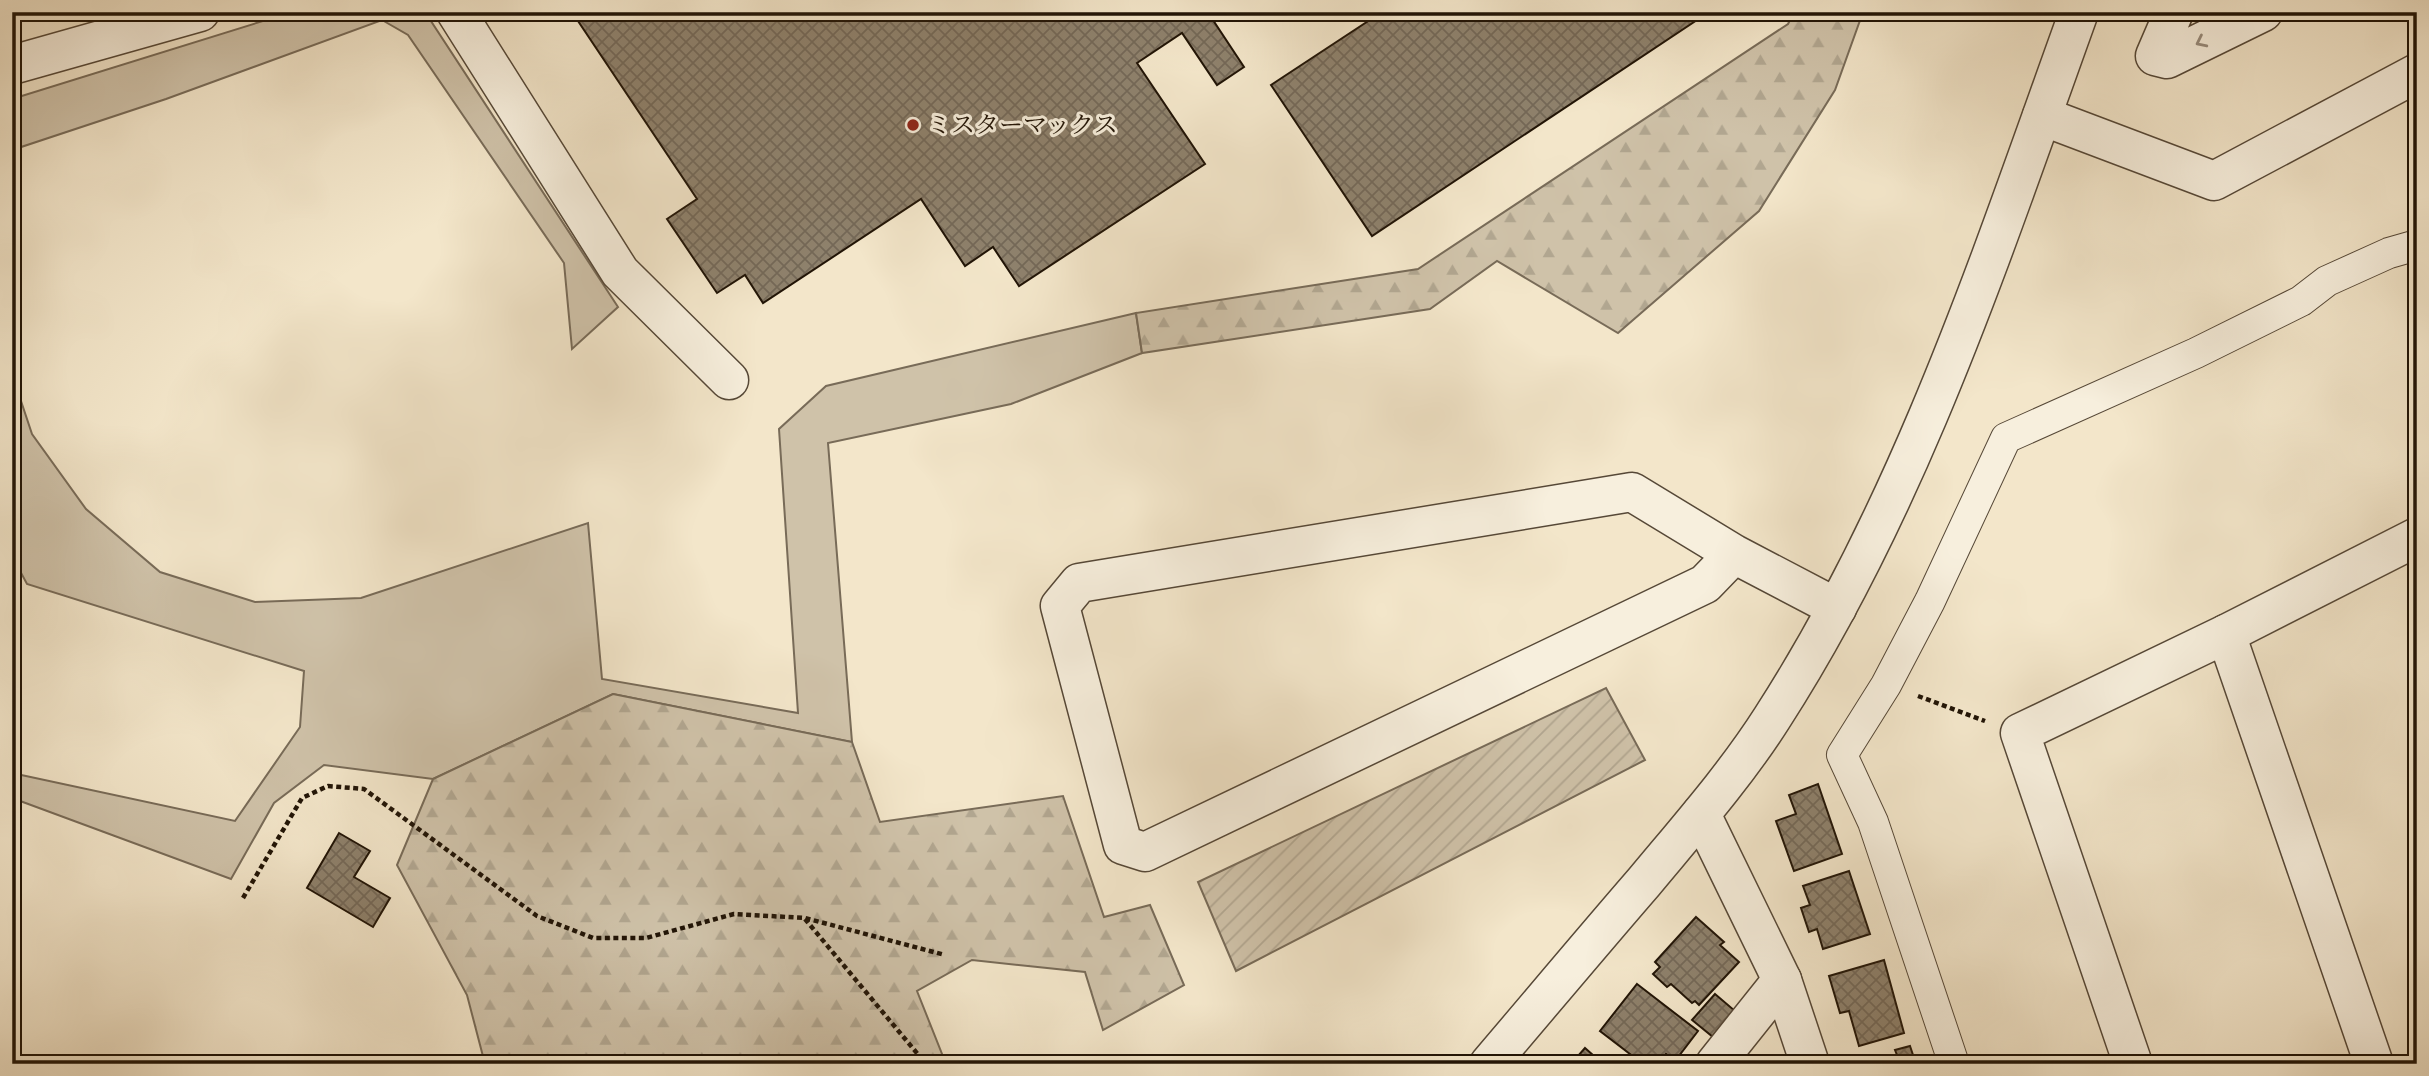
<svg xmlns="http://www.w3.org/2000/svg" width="2429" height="1076" viewBox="0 0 2429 1076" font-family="'Libre Bodoni','Noto Serif JP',serif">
<defs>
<pattern id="forest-firs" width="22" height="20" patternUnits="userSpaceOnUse" patternTransform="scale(1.75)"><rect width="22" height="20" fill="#cfc2a9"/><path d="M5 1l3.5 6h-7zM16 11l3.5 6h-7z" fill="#b1a690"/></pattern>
<pattern id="garden-furrows" width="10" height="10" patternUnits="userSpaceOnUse" patternTransform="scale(1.75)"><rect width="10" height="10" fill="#cfc2a9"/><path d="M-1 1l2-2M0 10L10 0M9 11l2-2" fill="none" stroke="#b1a690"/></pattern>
<pattern id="building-cross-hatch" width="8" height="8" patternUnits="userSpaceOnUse" patternTransform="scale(1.75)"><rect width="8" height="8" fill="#8e816c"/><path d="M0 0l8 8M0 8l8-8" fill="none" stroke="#746857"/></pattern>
</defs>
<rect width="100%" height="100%" fill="#f3e6ca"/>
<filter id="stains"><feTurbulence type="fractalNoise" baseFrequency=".00286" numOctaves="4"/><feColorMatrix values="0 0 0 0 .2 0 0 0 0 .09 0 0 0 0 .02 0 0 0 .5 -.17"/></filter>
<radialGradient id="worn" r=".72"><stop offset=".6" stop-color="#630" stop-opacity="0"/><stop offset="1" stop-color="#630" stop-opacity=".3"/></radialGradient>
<!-- grass -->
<g fill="#cfc2a9" stroke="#786b58" stroke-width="2">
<polygon points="292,12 425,12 618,307 572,349 564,263 408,35 382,20 166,99 12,150 12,99"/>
<polygon points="1136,313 1142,353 1011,404 828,443 852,742 613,694 433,779 324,765 274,803 231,879 12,798 12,773 235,821 300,727 304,671 27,584 12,556 12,374 32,434 86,509 160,572 255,602 361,598 588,523 602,679 798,713 779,429 826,386"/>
</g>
<!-- forest -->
<g fill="url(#forest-firs)" stroke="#786b58" stroke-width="2">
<polygon points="1794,12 1863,12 1835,90 1759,211 1618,333 1497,261 1430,309 1142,353 1136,313 1418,269 1788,24"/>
<polygon points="613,694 852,742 880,822 1063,796 1104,917 1150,905 1184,985 1103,1030 1085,972 972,960 917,991 946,1064 485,1064 467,995 397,865 433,779"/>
</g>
<!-- garden -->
<polygon fill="url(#garden-furrows)" stroke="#786b58" stroke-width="2" points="1606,688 1645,760 1236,971 1198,882"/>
<!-- building -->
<g fill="url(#building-cross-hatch)" stroke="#211406" stroke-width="2">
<polygon points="572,12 1212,12 1209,14 1244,67 1217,85 1182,33 1137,63 1205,164 1019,286 993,247 965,266 921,199 763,303 745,275 717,293 667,219 697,199"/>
<polygon points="1382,12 1709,12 1372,236 1271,85"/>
<polygon points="1818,784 1842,854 1794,871 1776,821 1796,814 1789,795"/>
<polygon points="339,833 370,851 354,877 390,898 373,927 307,888"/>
<polygon points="1849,871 1870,934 1823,949 1817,929 1809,932 1801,908 1810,905 1803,886"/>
<polygon points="1696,917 1724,942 1720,945 1739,962 1699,1005 1695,1001 1692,1003 1671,984 1667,987 1653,974 1660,967 1655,962"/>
<polygon points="1884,960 1904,1033 1859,1046 1849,1011 1840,1013 1829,976"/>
<polygon points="1637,984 1698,1031 1675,1061 1666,1054 1658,1064 1643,1064 1600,1031"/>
<polygon points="1715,994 1735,1011 1713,1037 1692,1020"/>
<polygon points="1910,1046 1916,1064 1888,1064 1899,1060 1895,1050"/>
<polygon points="1585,1048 1603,1064 1571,1064"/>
</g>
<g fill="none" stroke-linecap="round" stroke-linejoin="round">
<!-- pedestrian casing -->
<g stroke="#564837" stroke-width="32">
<polyline id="pedestrian" points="1954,1064 1873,822 1842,755 1886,685 1930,601 2006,438 2196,353 2301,301 2327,281 2389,253 2417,245"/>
</g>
<!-- minor casing -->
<g stroke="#564837" stroke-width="41">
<g id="minor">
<polyline points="456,12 620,272 729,380"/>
<polyline points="2174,12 2155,56 2167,59 2263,12"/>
<polyline points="2042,116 2214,181 2417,73"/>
<polyline points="1734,554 1705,584 1145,852 1123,845 1060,606 1079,583 1632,492 1734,554 1837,608"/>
<polyline points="2226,634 2374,1064"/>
<polyline points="1701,814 1782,980 1810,1064"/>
<polyline points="1715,1064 1782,980"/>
<polyline points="2133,1064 2020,733 2226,634 2417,537"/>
</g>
</g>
<!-- tertiary casing -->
<g stroke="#564837" stroke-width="41">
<g id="tertiary">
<polyline points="12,65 200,12"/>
<path d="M1489,1064C1541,1003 1592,942 1644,882C1688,829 1735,776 1772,718C1912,501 1992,253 2079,12"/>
</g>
</g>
<!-- path -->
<g stroke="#211406" stroke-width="4.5" stroke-dasharray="5 3.5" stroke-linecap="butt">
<polyline points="1918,696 1985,721"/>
<polyline points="243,898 302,798 328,786 364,789 537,916 593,938 646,938 734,914 805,918 945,955"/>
<polyline points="805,919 926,1064"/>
</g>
<!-- pedestrian -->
<use href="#pedestrian" stroke="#f7efdd" stroke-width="30"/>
<!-- minor -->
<use href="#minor" stroke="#f7efdd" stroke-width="38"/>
<!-- tertiary -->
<use href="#tertiary" stroke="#f7efdd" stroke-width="38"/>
</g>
<!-- one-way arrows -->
<defs><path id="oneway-chevron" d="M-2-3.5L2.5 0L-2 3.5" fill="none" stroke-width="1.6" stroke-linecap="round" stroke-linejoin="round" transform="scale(1.75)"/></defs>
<use stroke="#978c7c" href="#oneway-chevron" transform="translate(2201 42) rotate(154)"/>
<!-- markers -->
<circle fill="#8f2418" stroke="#f7efdd" stroke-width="2.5" cx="913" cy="125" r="7"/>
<g text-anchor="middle" stroke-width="6" stroke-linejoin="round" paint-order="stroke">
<!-- poi labels -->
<g font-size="24" fill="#211406" stroke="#f7efdd" text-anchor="start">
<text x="927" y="133">ミスターマックス</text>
</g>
</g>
<!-- margin -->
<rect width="2429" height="1076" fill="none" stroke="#f3e6ca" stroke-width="42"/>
<rect x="14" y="14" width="2401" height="1048" fill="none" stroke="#211406" stroke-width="3.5"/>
<rect x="21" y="21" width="2387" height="1034" fill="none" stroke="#211406" stroke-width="2"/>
<rect width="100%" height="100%" filter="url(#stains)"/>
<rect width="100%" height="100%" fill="url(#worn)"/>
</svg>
